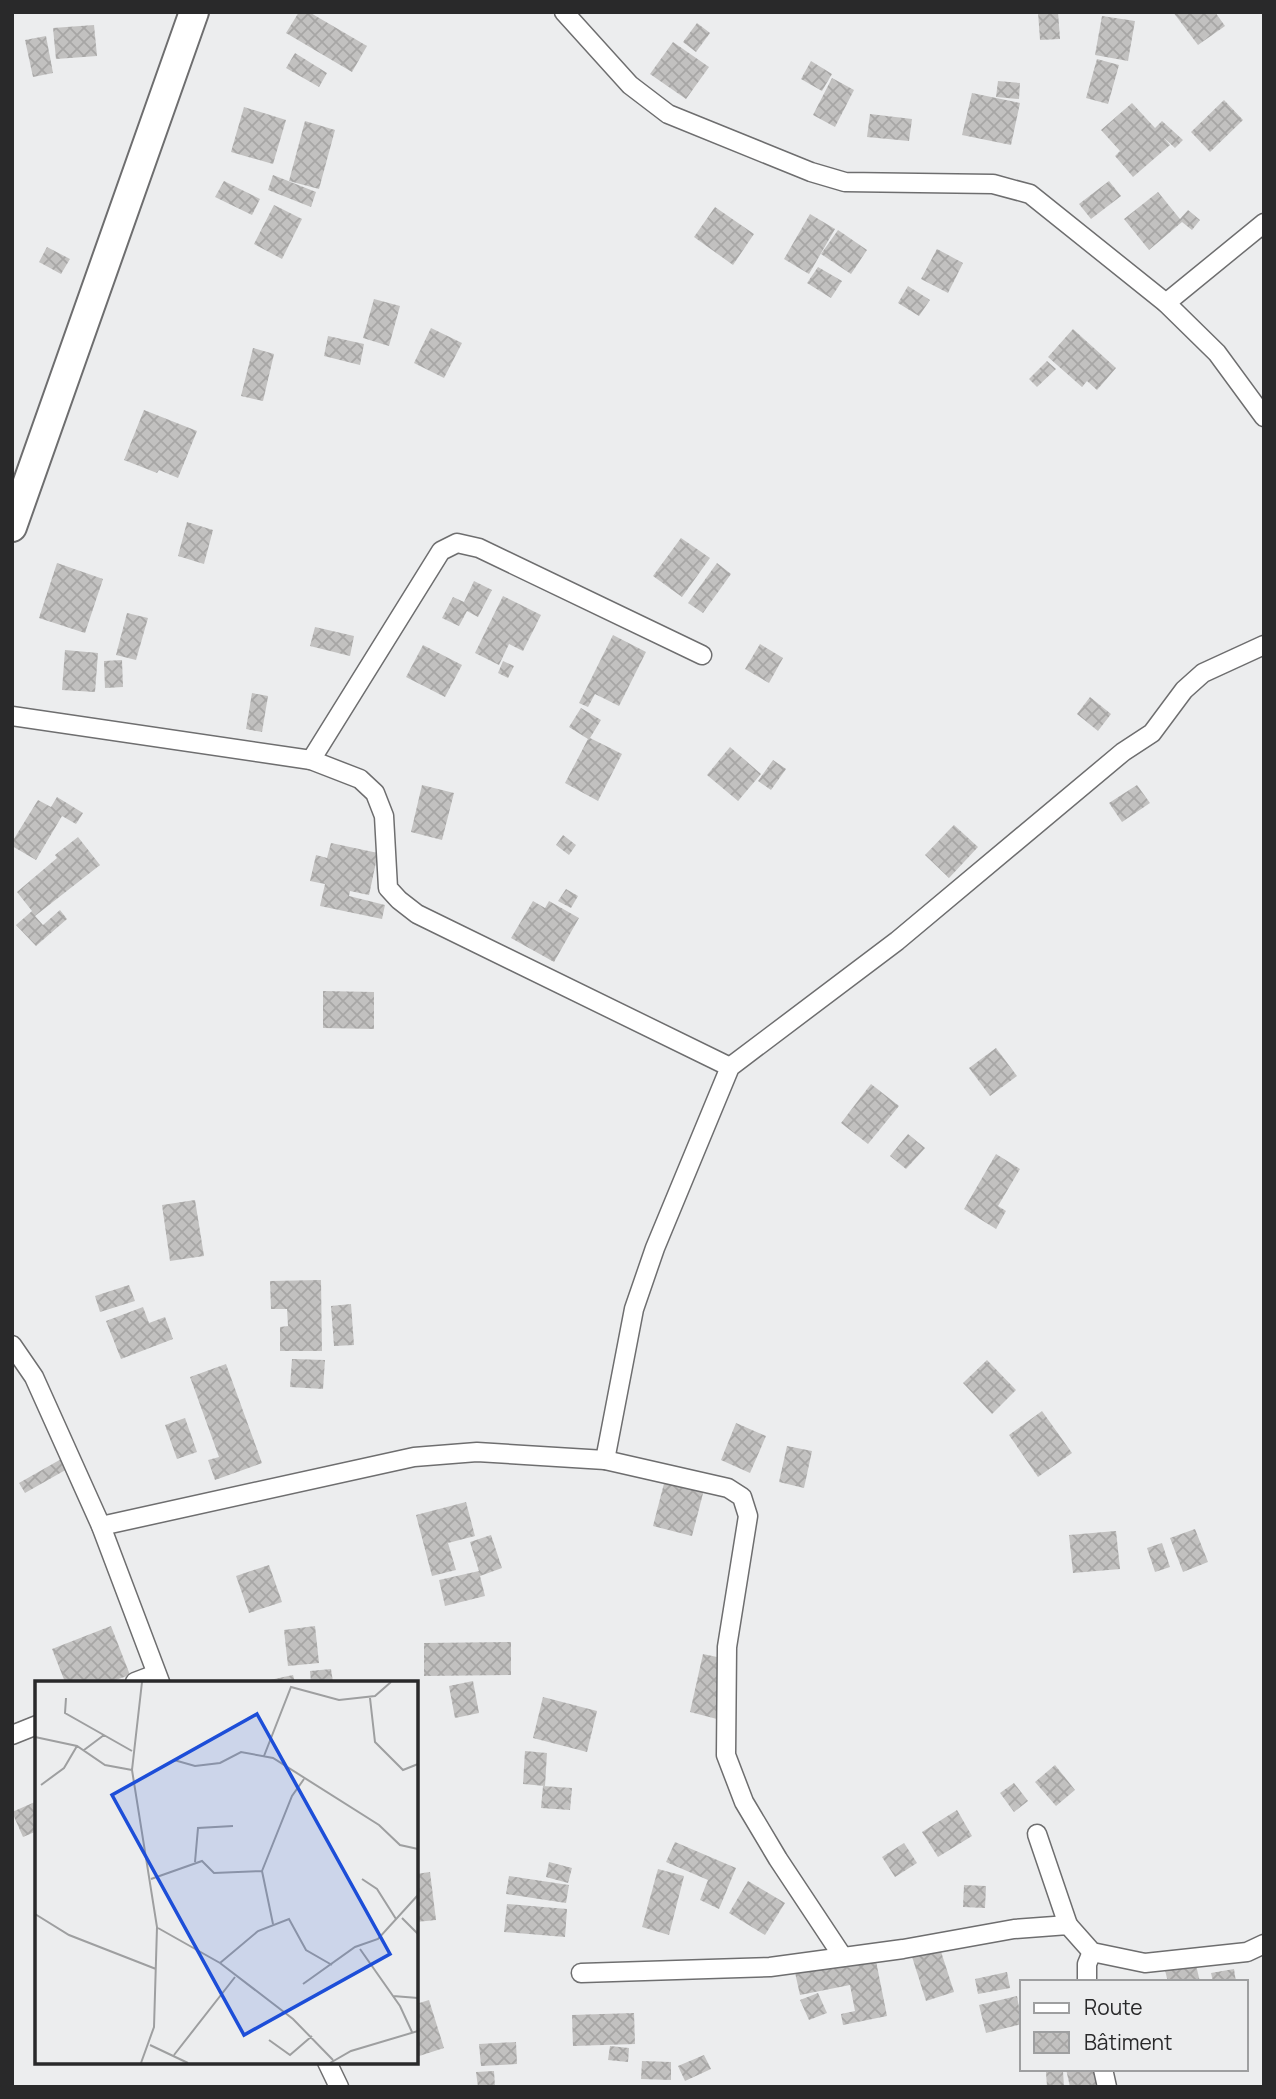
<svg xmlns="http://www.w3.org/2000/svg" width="1276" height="2099" viewBox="0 0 1276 2099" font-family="Manrope,sans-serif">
<defs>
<pattern id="building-cross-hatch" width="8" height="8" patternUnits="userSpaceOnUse" patternTransform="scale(1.75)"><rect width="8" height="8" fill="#c2c1c0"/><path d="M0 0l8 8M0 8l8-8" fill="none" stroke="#a7a6a5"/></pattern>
</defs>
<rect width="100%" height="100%" fill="#ecedee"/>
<!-- building -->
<g fill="url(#building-cross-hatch)">
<polygon points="299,12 309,12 367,46 352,72 286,33"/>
<polygon points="1038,12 1058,12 1060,39 1040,40"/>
<polygon points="1173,12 1215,12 1225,26 1198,45"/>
<polygon points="1102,16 1135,21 1128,61 1095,55"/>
<polygon points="697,23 710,33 696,52 683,42"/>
<polygon points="94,25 97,56 56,59 53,28"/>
<polygon points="46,36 53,73 33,77 25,40"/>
<polygon points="673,42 709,67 686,99 650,74"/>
<polygon points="295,53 327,73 319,87 286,68"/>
<polygon points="1097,59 1119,65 1108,104 1086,98"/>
<polygon points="811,61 832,74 822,91 801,79"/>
<polygon points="832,78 854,90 835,127 813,115"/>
<polygon points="998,81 1020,83 1019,99 996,97"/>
<polygon points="972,93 1020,103 1011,145 962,135"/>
<polygon points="1224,100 1243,120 1210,152 1191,132"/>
<polygon points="1132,103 1155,128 1162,121 1183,140 1175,148 1163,137 1170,145 1133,177 1115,156 1120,151 1101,130"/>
<polygon points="244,107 286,120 273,164 231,152"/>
<polygon points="870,114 912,119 909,141 867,137"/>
<polygon points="305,121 335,130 319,189 289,181"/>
<polygon points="273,175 316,192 311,207 268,190"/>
<polygon points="224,181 260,199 252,215 215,197"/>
<polygon points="1109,181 1121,196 1091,219 1079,204"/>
<polygon points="1158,192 1180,219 1188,210 1200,220 1192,230 1182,222 1149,250 1124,219"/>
<polygon points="274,205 302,219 282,259 254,244"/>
<polygon points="715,207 754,234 733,265 694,237"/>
<polygon points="810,214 835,229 809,274 784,259"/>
<polygon points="838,230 867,250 851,274 821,254"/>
<polygon points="47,247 70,259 61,274 39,262"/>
<polygon points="937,249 963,263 948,293 921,279"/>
<polygon points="818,267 842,281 831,298 807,283"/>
<polygon points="908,286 930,300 919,316 898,303"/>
<polygon points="374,299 400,306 389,346 363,338"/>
<polygon points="431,328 462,343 444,378 414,363"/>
<polygon points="1073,329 1116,368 1097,390 1087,381 1082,387 1048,357"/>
<polygon points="328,336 364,344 360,365 324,356"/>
<polygon points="253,348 274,354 263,401 241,396"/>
<polygon points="1047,361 1056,369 1037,387 1029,379"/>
<polygon points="144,410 197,431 178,478 159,470 157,473 124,460"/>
<polygon points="187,522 213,530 204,564 178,556"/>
<polygon points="681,538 710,558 682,597 653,576"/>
<polygon points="57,563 103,579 85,633 39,618"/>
<polygon points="717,563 731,574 703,613 688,603"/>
<polygon points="474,581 492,590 478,617 467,611 459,626 442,618 453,597 464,602"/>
<polygon points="503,596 541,615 523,651 509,644 499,665 475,653"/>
<polygon points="127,613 148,618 136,660 116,655"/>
<polygon points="315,627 354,636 350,656 310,646"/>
<polygon points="613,635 646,652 619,706 595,694 588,707 579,703"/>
<polygon points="760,644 783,658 769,683 745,669"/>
<polygon points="423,645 462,665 445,697 406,677"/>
<polygon points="65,650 98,653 95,692 62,690"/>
<polygon points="122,660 123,687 105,688 104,661"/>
<polygon points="503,661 514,666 508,678 498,673"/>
<polygon points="252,693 268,696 262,732 246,729"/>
<polygon points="1090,697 1111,714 1098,731 1077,714"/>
<polygon points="581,708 601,720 590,738 622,754 598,801 565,783 588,739 569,727"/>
<polygon points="730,747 761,774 738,801 707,775"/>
<polygon points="773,760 786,769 771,790 758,781"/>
<polygon points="422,785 454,793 442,840 411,832"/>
<polygon points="1137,785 1150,803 1122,822 1109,803"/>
<polygon points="57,797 83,813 76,824 62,816 36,860 12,846 12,842 38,800 51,807"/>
<polygon points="954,825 978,847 949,878 925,855"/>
<polygon points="563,835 576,845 569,855 556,845"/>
<polygon points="78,837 100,865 35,916 43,925 60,910 67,919 36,946 16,925 32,911 17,892 57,858 55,855"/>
<polygon points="331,843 378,853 369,895 350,891 349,896 385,905 382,919 320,906 325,884 310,881 316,855 327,858"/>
<polygon points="566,889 578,896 571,908 558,901"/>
<polygon points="533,901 545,908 549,901 579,918 554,962 511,938"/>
<polygon points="323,991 374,992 374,1029 323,1028"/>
<polygon points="996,1048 1017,1076 990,1096 969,1068"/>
<polygon points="871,1084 899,1106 868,1144 841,1123"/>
<polygon points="908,1134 925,1148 906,1169 890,1156"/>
<polygon points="996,1154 1020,1169 998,1206 1006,1211 996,1229 964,1209"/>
<polygon points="195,1200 204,1256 170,1261 162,1205"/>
<polygon points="321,1280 322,1351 280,1351 280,1327 288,1326 287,1309 271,1309 270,1281"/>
<polygon points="129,1285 135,1301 100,1312 95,1296"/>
<polygon points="351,1304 354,1345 334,1346 331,1306"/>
<polygon points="143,1307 149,1323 165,1317 173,1339 121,1359 106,1321"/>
<polygon points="292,1359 325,1360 323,1389 290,1387"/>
<polygon points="987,1360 1016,1390 992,1414 963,1383"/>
<polygon points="226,1364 262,1463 215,1480 208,1460 219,1457 190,1377"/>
<polygon points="1042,1411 1072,1453 1038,1477 1009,1435"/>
<polygon points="185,1418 197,1452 177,1459 165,1425"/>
<polygon points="736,1423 766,1436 750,1473 721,1460"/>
<polygon points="787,1446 812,1451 804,1488 779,1482"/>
<polygon points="63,1458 69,1468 25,1493 19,1483"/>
<polygon points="668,1468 707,1478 692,1536 653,1526"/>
<polygon points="466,1502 475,1536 448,1543 456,1570 432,1576 416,1515"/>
<polygon points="1195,1529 1208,1562 1183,1572 1170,1538"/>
<polygon points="1116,1531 1120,1569 1073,1573 1069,1535"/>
<polygon points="491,1535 502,1568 480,1576 485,1596 445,1606 439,1580 479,1571 470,1542"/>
<polygon points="1162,1543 1170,1567 1155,1572 1147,1548"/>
<polygon points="269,1565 282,1602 249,1613 236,1576"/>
<polygon points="111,1626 130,1675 110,1682 65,1682 52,1649"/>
<polygon points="315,1626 319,1663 288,1666 284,1630"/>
<polygon points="511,1642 511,1675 424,1676 424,1643"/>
<polygon points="703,1654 731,1660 717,1719 690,1712"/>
<polygon points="331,1669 333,1682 311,1682 310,1671"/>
<polygon points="293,1675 295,1682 265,1682 265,1681"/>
<polygon points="473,1681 479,1713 455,1718 449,1686"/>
<polygon points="543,1697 597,1711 587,1752 533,1738"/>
<polygon points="525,1751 547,1753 545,1786 523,1784"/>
<polygon points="1055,1765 1075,1790 1056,1806 1035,1782"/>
<polygon points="1014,1783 1028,1801 1014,1812 1000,1793"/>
<polygon points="543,1786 572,1788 570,1810 541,1808"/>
<polygon points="35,1802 37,1831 23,1837 12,1812"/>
<polygon points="957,1810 972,1836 938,1857 922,1832"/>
<polygon points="675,1842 736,1868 719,1909 700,1900 708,1880 666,1862"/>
<polygon points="904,1843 917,1863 895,1877 882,1857"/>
<polygon points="549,1862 572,1868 568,1883 546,1877"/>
<polygon points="658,1869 684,1876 669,1935 642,1927"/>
<polygon points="430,1872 436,1920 416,1922 416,1874"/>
<polygon points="509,1876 569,1885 566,1903 506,1894"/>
<polygon points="748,1881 785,1903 765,1935 729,1913"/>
<polygon points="964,1885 986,1886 985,1908 963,1907"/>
<polygon points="507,1904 567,1909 565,1937 504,1932"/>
<polygon points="936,1936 954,1992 926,2001 908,1944"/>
<polygon points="1192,1948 1200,1982 1168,1982 1161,1955"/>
<polygon points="874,1951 887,2016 843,2025 841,2014 855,2011 850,1985 800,1995 794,1968"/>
<polygon points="1234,1969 1236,1982 1213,1982 1211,1973"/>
<polygon points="1007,1972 1010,1988 978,1994 975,1979"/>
<polygon points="818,1993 827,2013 809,2020 800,2000"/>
<polygon points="1017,1996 1022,2024 986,2033 979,2005"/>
<polygon points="429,2000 444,2048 416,2057 416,2004"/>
<polygon points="634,2013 635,2044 573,2046 572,2015"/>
<polygon points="516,2042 517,2064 481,2066 479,2044"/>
<polygon points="610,2046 629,2048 628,2062 608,2060"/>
<polygon points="704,2055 711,2069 685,2081 678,2066"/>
<polygon points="642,2061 671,2062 671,2080 641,2079"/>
<polygon points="1066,2069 1097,2069 1101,2087 1070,2087"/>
<polygon points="494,2071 495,2087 478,2087 476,2072"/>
<polygon points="1063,2071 1064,2087 1047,2087 1046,2072"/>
</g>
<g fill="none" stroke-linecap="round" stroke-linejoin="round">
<!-- street casing -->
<g stroke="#6e6e6f" stroke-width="21">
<g id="street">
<polyline points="564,12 630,85 668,114 811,172 845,182 993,184 1030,194 1166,303 1217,353 1264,417"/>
<polyline points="1166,303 1264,223"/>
<polyline points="12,716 311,760 360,779 375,793 384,816 388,888 399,900 417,914 730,1067"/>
<polyline points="311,760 441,551 457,543 479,548 702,655"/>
<polyline points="12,1345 34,1377 101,1526 160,1682"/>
<polyline points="605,1460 634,1309 655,1248 730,1067 897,941 1123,752 1152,733 1184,690 1203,673 1264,645"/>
<polyline points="101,1526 414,1457 477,1452 605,1460 728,1488 742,1497 748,1516 727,1647 726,1755 744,1802 778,1859 843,1957"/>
<polyline points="135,1682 156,1674"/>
<polyline points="12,1735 37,1725"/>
<polyline points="1037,1834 1068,1925"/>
<polyline points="581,1973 770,1967 903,1949 1014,1929 1068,1925 1092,1952 1145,1963 1247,1952 1264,1944"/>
<polyline points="1087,1982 1087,1964 1092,1952"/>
<polyline points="327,2062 339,2087"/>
<polyline points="1103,2069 1107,2087"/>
</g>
</g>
<!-- primary casing -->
<g stroke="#6e6e6f" stroke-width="32">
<polyline id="primary" points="12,527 194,12"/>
</g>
<!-- street -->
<use href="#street" stroke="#fff" stroke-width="18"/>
<!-- primary -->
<use href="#primary" stroke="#fff" stroke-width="28"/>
</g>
<!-- overview -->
<g transform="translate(35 1681)">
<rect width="383" height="383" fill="#ecedee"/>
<path fill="none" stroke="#9e9fa0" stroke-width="2" d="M31,17L30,32L97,70M335,17L340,61L368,89L383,83M0,56L42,65L70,84L97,89M49,69L69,54M229,75L256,6L304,19L340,15L356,1M139,79L160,85L185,82L206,71L238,77L344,144L365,164L383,168M6,104L29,87L42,65M160,181L163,147L198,145M116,198L167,180L179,192L227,190M327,198L342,208L361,238M0,233L34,254L121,288M367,237L383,253M238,243L227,190L257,115L269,98M123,247L185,282L258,338L298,379M325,268L365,325L377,351M185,282L223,250L254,238L271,269L297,284M268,303L320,266L343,258L383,214M358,315L383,317M234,359L255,374L277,355M115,364L153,382M139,374L200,296M106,382L119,346L122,246L97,89L107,1M295,382L316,370L383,350"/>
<path fill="#1d4ed8" fill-opacity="0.15" stroke="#1d4ed8" stroke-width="3.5" d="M222,33L355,273L209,354L77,114Z"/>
<rect width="383" height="383" fill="none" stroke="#29292a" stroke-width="3.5"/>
</g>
<!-- border -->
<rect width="1276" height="2099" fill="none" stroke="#29292a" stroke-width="28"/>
<!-- legend -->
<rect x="1020" y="1980" width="228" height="91" fill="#ecedee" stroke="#9e9fa0" stroke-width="2"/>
<rect x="1034" y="2003" width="35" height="10" fill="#ffffff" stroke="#9e9fa0" stroke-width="2"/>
<text x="1084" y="2015" font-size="21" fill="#29292a">Route</text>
<rect x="1034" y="2032" width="35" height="21" fill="url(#building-cross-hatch)" stroke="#9e9fa0" stroke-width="2"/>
<text x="1084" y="2050" font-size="21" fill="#29292a">Bâtiment</text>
</svg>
